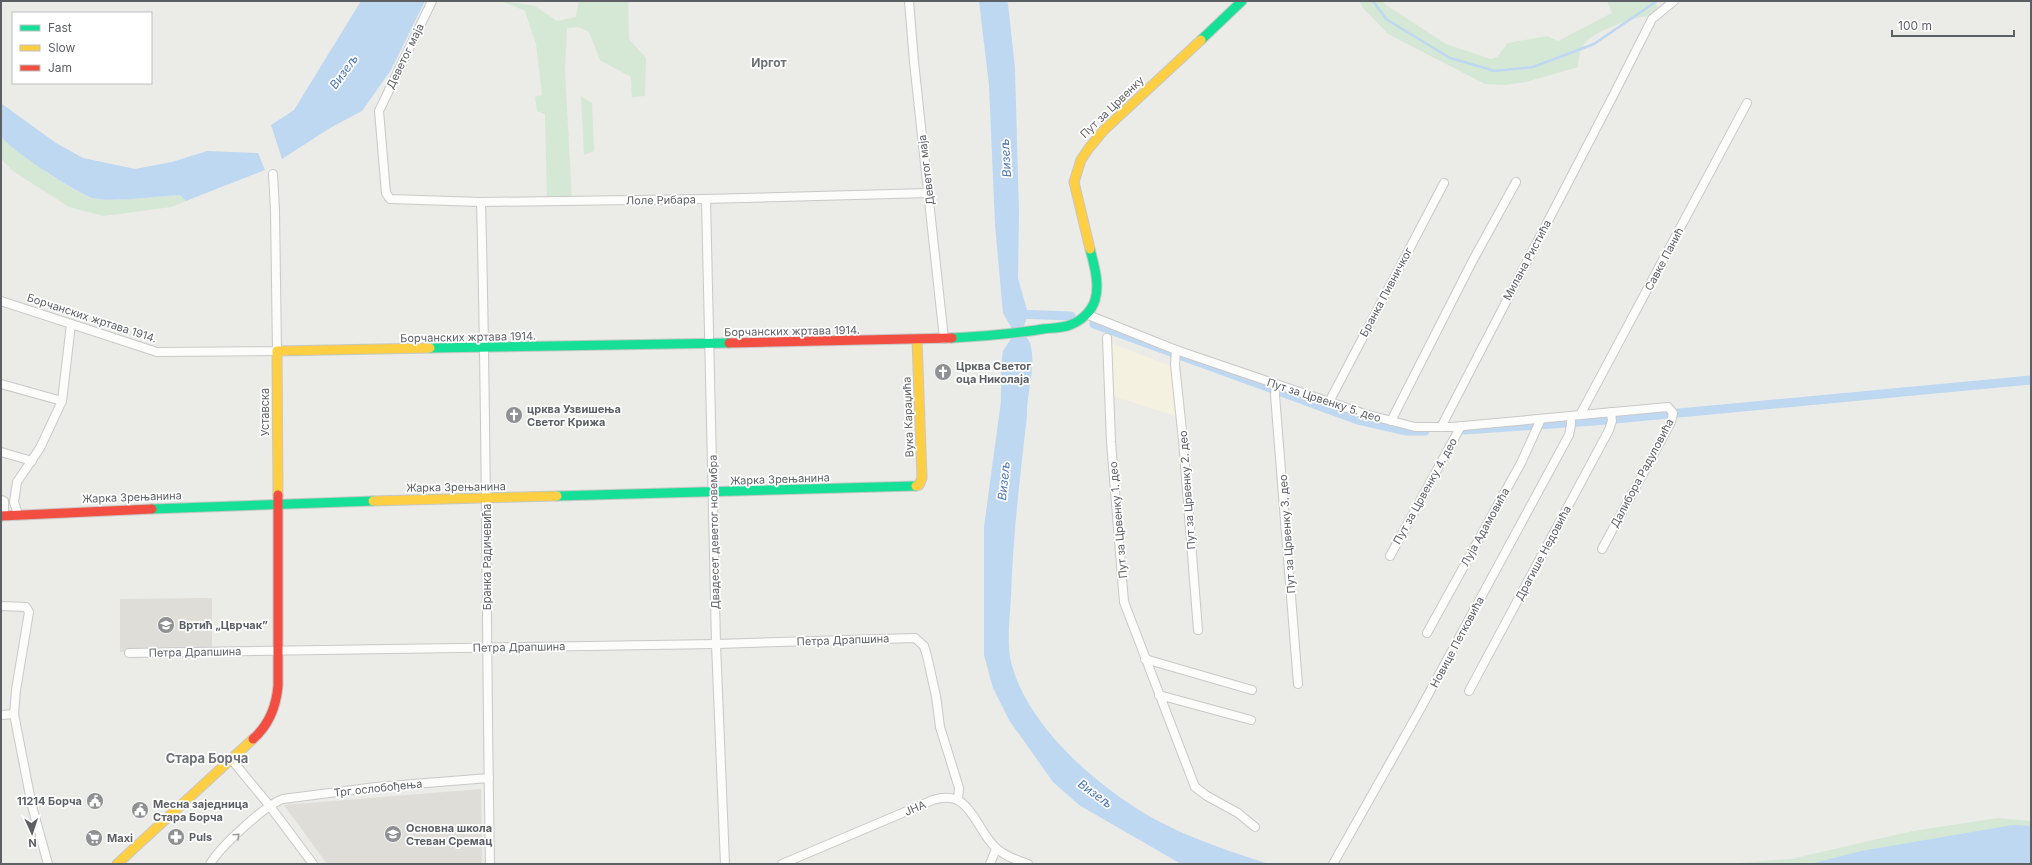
<svg xmlns="http://www.w3.org/2000/svg" width="2032" height="865" viewBox="0 0 2032 865" font-family="Inter,sans-serif">
<rect width="100%" height="100%" fill="#ebebe7"/>
<!-- commercial -->
<polygon fill="#f4f1e1" points="1111,343 1173,367 1178,417 1113,396"/>
<!-- education -->
<g fill="#deddd7">
<polygon points="212,598 212,651 120,652 120,599"/>
<polygon points="481,789 482,864 327,864 284,805"/>
</g>
<!-- green -->
<g fill="#d5e7d5">
<polygon points="502,1 535,6 557,21 576,17 579,1 628,1 629,39 646,58 645,96 632,97 631,77 600,60 589,32 578,27 567,28 565,71 572,201 547,201 545,114 537,111 535,97 542,95 536,44 525,11"/>
<path d="M1360,1H1383L1386,5L1446,44L1491,59L1497,57L1508,43L1547,36L1558,41L1612,13L1607,1H1654L1659,9C1650,18 1648,15 1637,18C1625,21 1598,31 1589,39C1581,45 1578,57 1578,67L1526,82L1504,85L1485,84L1388,34L1362,7Z"/>
<polygon points="581,96 592,103 594,151 584,155"/>
<path d="M1,135C14,152 71,190 91,198C107,203 161,196 180,195L186,201L171,207L104,216L69,207L13,171L1,159Z"/>
<polygon points="1998,818 2031,821 2031,864 1727,864 1791,859 1913,831"/>
</g>
<!-- water -->
<g fill="#bed8f2">
<polygon points="361,1 425,1 391,70 362,111 330,128 282,159 271,125 294,110"/>
<path d="M979,1H1007L1008,4L1015,68L1019,212L1018,278L1027,310V317L1023,329C1024,334 1028,338 1030,343C1037,366 1026,393 1027,416C1020,476 1013,536 1011,596C1010,616 1007,637 1010,657C1023,724 1101,791 1160,822C1195,840 1232,852 1269,864H1181L1079,805L1053,782L1009,720L993,688L984,655V527L1001,401V365L1003,351L1012,337L1011,327L1003,313L995,225L989,85Z"/>
<path d="M1,100L2,104L56,143L83,158L135,169L172,162L207,151L258,153L265,170L186,201L180,195C160,196 109,203 92,198C77,193 9,149 2,137C0,131 1,108 1,100Z"/>
<polygon points="2013,825 2031,826 2031,864 1810,864 1861,851"/>
</g>
<g fill="none" stroke-linecap="round" stroke-linejoin="round">
<!-- stream -->
<polyline stroke="#bed8f2" stroke-width="2.5" points="1373,1 1386,19 1450,58 1495,71 1533,67 1594,44 1657,1"/>
<!-- canal -->
<g stroke="#bed8f2" stroke-width="9">
<polyline points="1015,314 1071,316"/>
<polyline points="1094,324 1358,420 1407,431 1425,431"/>
<polyline points="1465,430 1594,421 2031,380"/>
</g>
<!-- street casing -->
<g stroke="#c8c9c8" stroke-width="10">
<g id="street">
<polyline points="432,1 379,111 386,193 390,199 481,202 706,199 929,193"/>
<polyline points="909,1 914,62 944,339"/>
<polyline points="706,199 716,644 725,864"/>
<path d="M481,202C487,422 486,643 490,864"/>
<polyline points="1,301 157,352 277,351 275,211 273,174"/>
<polyline points="1088,315 1176,350 1276,384 1365,414 1415,427 1452,427 1668,407 1673,413 1671,422 1602,549"/>
<polyline points="1107,338 1111,442 1124,602 1195,787 1207,796 1238,813 1255,827"/>
<polyline points="1176,350 1175,365 1183,440 1198,630"/>
<polyline points="1,384 62,401"/>
<polyline points="1276,384 1275,395 1298,684"/>
<polyline points="1329,402 1444,183"/>
<polyline points="1580,415 1747,103"/>
<polyline points="1391,421 1473,260 1516,182"/>
<polyline points="1441,427 1614,94 1652,19 1674,1"/>
<polyline points="1,452 32,461"/>
<polyline points="1,500 4,501 4,515"/>
<polyline points="18,514 14,502 17,482 40,448 62,401 71,324"/>
<polyline points="1390,556 1461,426"/>
<polyline points="1,606 26,607 29,612 16,690 14,714 32,806 48,864"/>
<polyline points="1427,633 1521,463 1541,419"/>
<polyline points="129,653 716,644 915,638 924,646 927,656 936,696 940,727 959,788 958,799"/>
<polyline points="1145,659 1252,690"/>
<polyline points="1469,691 1609,430 1612,421 1611,412"/>
<polyline points="1159,695 1251,720"/>
<polyline points="1,715 14,714"/>
<polyline points="231,759 269,805 313,864"/>
<path d="M210,864C220,847 265,805 283,799L376,787L489,778"/>
<path d="M782,864L933,800C971,788 974,827 995,847C1004,856 1017,860 1028,864"/>
<polyline points="990,864 996,849"/>
<polyline points="1333,864 1422,706 1569,435 1571,425 1571,416"/>
</g>
</g>
<!-- fast casing -->
<g stroke="#c7c7c7" stroke-width="11">
<g id="fast">
<polyline points="1201,40 1242,1"/>
<path d="M952,338C983,336 1013,334 1043,329C1052,328 1062,328 1070,325C1081,321 1092,311 1095,300C1100,284 1094,265 1090,249"/>
<polyline points="430,348 729,343"/>
<polyline points="557,496 916,486"/>
<polyline points="152,509 373,501"/>
</g>
</g>
<!-- slow casing -->
<g stroke="#c7c7c7" stroke-width="11">
<g id="slow">
<polyline points="1090,249 1074,182 1081,160 1089,148 1104,130 1201,40"/>
<polyline points="916,486 919,485 922,478 917,340"/>
<polyline points="278,495 277,351 430,348"/>
<polyline points="373,501 557,496"/>
<polyline points="117,864 253,739"/>
</g>
</g>
<!-- jam casing -->
<g stroke="#c7c7c7" stroke-width="11">
<g id="jam">
<polyline points="729,343 952,338"/>
<polyline points="1,516 152,509"/>
<path d="M253,739C269,725 276,708 278,686V495"/>
</g>
</g>
<!-- street -->
<use href="#street" stroke="#fcfcfb" stroke-width="8"/>
<!-- fast -->
<use href="#fast" stroke="#16e098" stroke-width="9"/>
<!-- slow -->
<use href="#slow" stroke="#ffcf43" stroke-width="9"/>
<!-- jam -->
<use href="#jam" stroke="#f24e42" stroke-width="9"/>
</g>
<!-- one-way arrows -->
<defs><path id="oneway-chevron" d="M-2-3.5L2.5 0L-2 3.5" fill="none" stroke-width="1.6" stroke-linecap="round" stroke-linejoin="round"/></defs>
<use stroke="#9c9ea0" href="#oneway-chevron" transform="translate(237 836) rotate(-43)"/>
<!-- icons -->
<defs>
<g id="church-disc" transform="scale(0.9)"><circle r="9.5" fill="#8e9092" stroke="#fff"/><path d="M-1.2-6h2.4v3.5h3.3v2.4h-3.3V6h-2.4V-.1h-3.3v-2.4h3.3Z" fill="#fff"/></g>
<g id="school-disc" transform="scale(0.9)"><circle r="9.5" fill="#8e9092" stroke="#fff"/><path d="M0-5L7-2L0 1L-7-2ZM-4 1L0 2.5L4 1V4Q0 6-4 4Z" fill="#fff"/></g>
<g id="civic-disc" transform="scale(0.9)"><circle r="9.5" fill="#8e9092" stroke="#fff"/><path d="M-.6-6.5H3V-4.5H.6V-3L4-1V1h2V6H-6V1h2V-1L-.6-3ZM-1.2 2.5V6h2.4V2.5Z" fill="#fff"/></g>
<g id="pharmacy-disc" transform="scale(0.9)"><circle r="9.5" fill="#8e9092" stroke="#fff"/><path d="M-2-6h4v4h4v4h-4v4h-4v-4h-4v-4h4Z" fill="#fff"/></g>
<g id="supermarket-disc" transform="scale(0.9)"><circle r="9.5" fill="#8e9092" stroke="#fff"/><path d="M-6-5.5h2.5l.6 2H6L4.5 2H-2.5L-4.4-4H-6ZM-1.5 3.2a1.3 1.3 0 1 0 .1 0ZM3 3.2a1.3 1.3 0 1 0 .1 0Z" fill="#fff"/></g>
</defs>
<g fill-rule="evenodd">
<use href="#church-disc" x="943" y="372"/>
<use href="#church-disc" x="514" y="415"/>
<use href="#school-disc" x="166" y="625"/>
<use href="#civic-disc" x="95" y="801"/>
<use href="#civic-disc" x="140" y="810"/>
<use href="#school-disc" x="393" y="834"/>
<use href="#pharmacy-disc" x="176" y="837"/>
<use href="#supermarket-disc" x="94" y="838"/>
</g>
<g text-anchor="middle" stroke-width="3.5" stroke-linejoin="round" paint-order="stroke">
<!-- street labels -->
<g font-size="11" fill="#5c5f64" stroke="#fff">
<text transform="translate(405 56) rotate(-64)" y="4">Деветог маја</text>
<text transform="translate(1112 107) rotate(-44)" y="4">Пут за Црвенку</text>
<text transform="translate(926 170) rotate(-97)" y="4">Деветог маја</text>
<text transform="translate(661 200) rotate(-1)" y="4">Лоле Рибара</text>
<text transform="translate(1664 259) rotate(-62)" y="4">Савке Панић</text>
<text transform="translate(1527 260) rotate(-62)" y="4">Милана Ристића</text>
<text transform="translate(1386 292) rotate(-62)" y="4">Бранка Пивничког</text>
<text transform="translate(92 318) rotate(18)" y="4">Борчанских жртава 1914.</text>
<text transform="translate(792 331) rotate(-1)" y="4">Борчанских жртава 1914.</text>
<text transform="translate(468 337) rotate(-1)" y="4">Борчанских жртава 1914.</text>
<text transform="translate(1324 400) rotate(18)" y="4">Пут за Црвенку 5. део</text>
<text transform="translate(265 412) rotate(-90)" y="4">Уставска</text>
<text transform="translate(908 417) rotate(-92)" y="4">Вука Караџића</text>
<text transform="translate(1642 473) rotate(-62)" y="4">Далибора Радуловића</text>
<text transform="translate(780 479) rotate(-2)" y="4">Жарка Зрењанина</text>
<text transform="translate(456 487) rotate(-1)" y="4">Жарка Зрењанина</text>
<text transform="translate(1187 490) rotate(-94)" y="4">Пут за Црвенку 2. део</text>
<text transform="translate(1425 491) rotate(-61)" y="4">Пут за Црвенку 4. део</text>
<text transform="translate(132 497) rotate(-2)" y="4">Жарка Зрењанина</text>
<text transform="translate(1118 520) rotate(-95)" y="4">Пут за Црвенку 1. део</text>
<text transform="translate(1485 527) rotate(-61)" y="4">Луја Адамовића</text>
<text transform="translate(714 532) rotate(-91)" y="4">Двадесет деветог новембра</text>
<text transform="translate(1287 534) rotate(-94)" y="4">Пут за Црвенку 3. део</text>
<text transform="translate(1543 553) rotate(-62)" y="4">Драгише Недовића</text>
<text transform="translate(487 557) rotate(-90)" y="4">Бранка Радичевића</text>
<text transform="translate(843 640) rotate(-2)" y="4">Петра Драпшина</text>
<text transform="translate(1457 642) rotate(-62)" y="4">Новице Петковића</text>
<text transform="translate(519 647) rotate(-1)" y="4">Петра Драпшина</text>
<text transform="translate(195 652) rotate(-1)" y="4">Петра Драпшина</text>
<text transform="translate(378 788) rotate(-6)" y="4">Трг ослобођења</text>
<text transform="translate(915 808) rotate(-23)" y="4">ЈНА</text>
</g>
<!-- poi labels -->
<g font-size="11" font-weight="bold" fill="#5c5f64" stroke="#fff" text-anchor="start">
<text x="956" y="370">Црква Светог<tspan x="956" dy="13">оца Николаја</tspan></text>
<text x="527" y="413">црква Узвишења<tspan x="527" dy="13">Светог Крижа</tspan></text>
<text x="179" y="629">Вртић „Цврчак”</text>
<text x="82" y="805" text-anchor="end">11214 Борча</text>
<text x="153" y="808">Месна заједница<tspan x="153" dy="13">Стара Борча</tspan></text>
<text x="406" y="832">Основна школа<tspan x="406" dy="13">Стеван Сремац</tspan></text>
<text x="189" y="841">Puls</text>
<text x="107" y="842">Maxi</text>
</g>
<!-- neighbourhood labels -->
<g font-size="12" font-weight="bold" fill="#6e7176" stroke="#fff">
<text x="769" y="67">Иргот</text>
</g>
<!-- water labels -->
<g font-size="12" font-style="italic" fill="#4d75b0" stroke="#fff">
<text transform="translate(344 72) rotate(-54)" y="4">Визељ</text>
<text transform="translate(1006 158) rotate(-94)" y="4">Визељ</text>
<text transform="translate(1004 481) rotate(-84)" y="4">Визељ</text>
<text transform="translate(1095 794) rotate(36)" y="4">Визељ</text>
</g>
<!-- quarter labels -->
<g font-size="13" font-weight="bold" fill="#6e7176" stroke="#fff">
<text x="207" y="763">Стара Борча</text>
</g>
</g>
<!-- border -->
<rect width="2032" height="865" fill="none" stroke="#5c5f64" stroke-width="4"/>
<!-- legend -->
<rect x="12" y="12" width="140" height="72" fill="#ffffff" stroke="#bebfc1"/>
<rect x="20" y="25" width="20" height="6" fill="#16e098" stroke="#bebfc1"/>
<text x="48" y="32" font-size="12" fill="#5c5f64">Fast</text>
<rect x="20" y="45" width="20" height="6" fill="#ffcf43" stroke="#bebfc1"/>
<text x="48" y="52" font-size="12" fill="#5c5f64">Slow</text>
<rect x="20" y="65" width="20" height="6" fill="#f24e42" stroke="#bebfc1"/>
<text x="48" y="72" font-size="12" fill="#5c5f64">Jam</text>
<!-- north arrow -->
<g transform="translate(32 833) rotate(177)" stroke="#ffffff" stroke-width="3" paint-order="stroke">
<path d="M0-3L7 15L0 10L-7 15Z" fill="#5c5f64"/>
<text y="-6" font-size="11" font-weight="bold" text-anchor="middle" fill="#5c5f64">N</text>
</g>
<!-- scale -->
<path d="M1892 30v6h122v-6" fill="none" stroke="#5c5f64" stroke-width="2"/>
<text x="1898" y="30" font-size="12" fill="#5c5f64" stroke="#ffffff" stroke-width="3" paint-order="stroke">100 m</text>
</svg>
